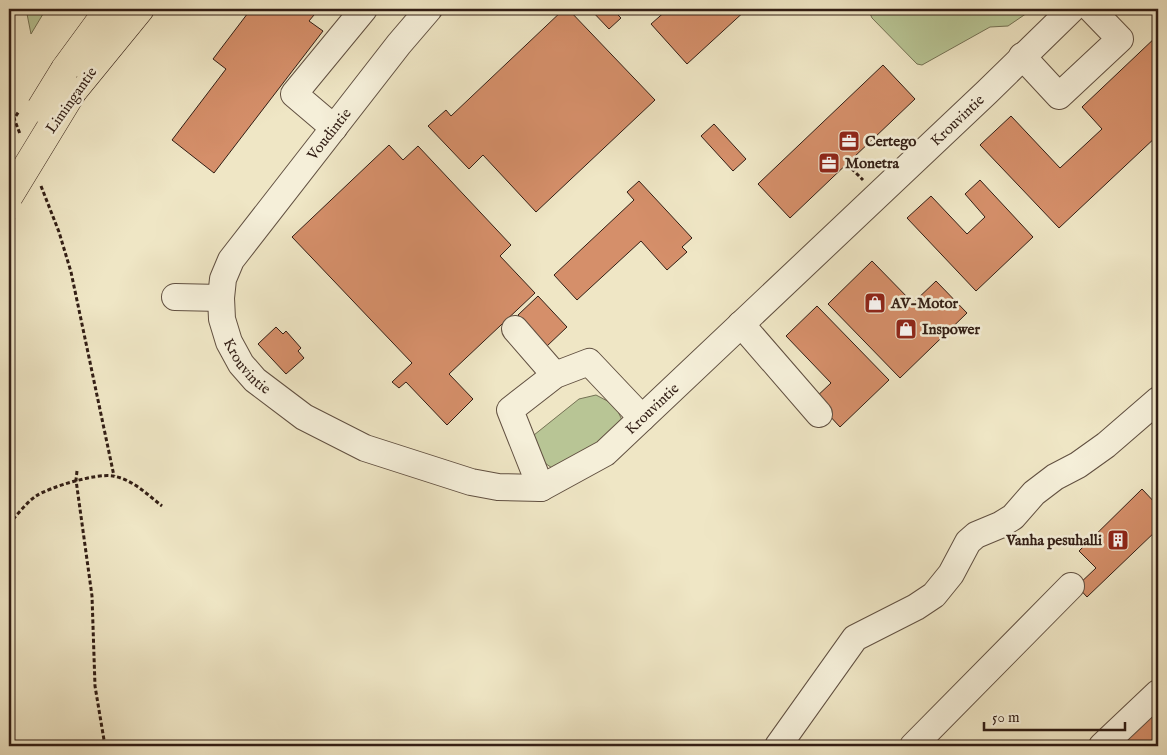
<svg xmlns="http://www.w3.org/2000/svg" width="1167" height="755" viewBox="0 0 1167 755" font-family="'IM FELL English',serif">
<rect width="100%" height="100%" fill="#efe6c5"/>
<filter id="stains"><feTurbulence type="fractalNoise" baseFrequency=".004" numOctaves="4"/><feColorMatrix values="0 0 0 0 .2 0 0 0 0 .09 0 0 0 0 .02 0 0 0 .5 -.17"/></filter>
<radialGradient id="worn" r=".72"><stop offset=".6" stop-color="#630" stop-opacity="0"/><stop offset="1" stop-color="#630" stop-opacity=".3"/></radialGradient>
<!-- green -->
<g fill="#b8c595" stroke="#757255">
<polygon points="26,9 46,9 31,34"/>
<polygon points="868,9 1033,9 1008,26 990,27 922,65 917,64 872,18"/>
<polygon points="596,395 615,405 622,420 591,451 555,470 539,459 534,435 579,399"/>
</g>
<!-- building -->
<g fill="#d58f6a" stroke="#321e15">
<polygon points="251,9 319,9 309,21 323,31 214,173 172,140 226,69 213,59"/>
<polygon points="564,9 568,9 655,100 536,212 483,155 469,169 428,126 446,110 451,116"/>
<polygon points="590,9 612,9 621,18 609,29"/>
<polygon points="668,9 747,9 687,64 651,24"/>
<polygon points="1158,35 1158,135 1059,228 980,145 1011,116 1060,168 1102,129 1082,107"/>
<polygon points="883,65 915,99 790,218 758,184"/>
<polygon points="714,124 746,159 733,171 701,136"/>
<polygon points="389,145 403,160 418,146 511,245 500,256 535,293 449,374 473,399 447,425 406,382 399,388 392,382 412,363 292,237"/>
<polygon points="980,180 1033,237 976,291 907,218 931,196 967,234 985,217 965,194"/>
<polygon points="639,181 692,238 682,247 687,252 667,270 641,241 577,300 554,275 634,200 627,192"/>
<polygon points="872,261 913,303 936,281 967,313 900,378 828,304"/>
<polygon points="538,296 567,327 547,346 518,315"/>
<polygon points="817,306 889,380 840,427 814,399 831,383 786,336"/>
<polygon points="276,327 283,334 286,331 301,348 298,351 304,358 286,374 258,344"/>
<polygon points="1142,489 1158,506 1158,529 1087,597 1077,586 1096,568 1079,551"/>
<polygon points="1158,702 1158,746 1119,746"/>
</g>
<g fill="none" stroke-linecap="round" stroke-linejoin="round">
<!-- minor casing -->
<g stroke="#615041" stroke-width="28">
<g id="minor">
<path id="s1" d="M429,9L399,44L231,260L223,279L221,298L222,319L229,342L241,364L255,380L304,417L365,448L471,482L498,487L541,488L605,453L987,92L1072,9"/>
<polyline points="1022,56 1059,96 1120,39 1091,9"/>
<polyline points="334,128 294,94 364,9"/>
<polyline points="175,297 221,298"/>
<polyline points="741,324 819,414"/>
<polyline points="515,329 555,375"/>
<polyline points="541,488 510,410 555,375 589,362 642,418"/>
<polyline points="778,746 855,638 916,607 934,595 951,574 968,542 976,535 1000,525 1013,517 1034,493 1055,477 1078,465 1106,445 1158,400"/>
<polyline points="913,746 1071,586"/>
<polyline points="1102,746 1158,693"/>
</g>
</g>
<!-- major casing -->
<g stroke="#321e15" stroke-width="29">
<g id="major">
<polyline points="65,69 109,9"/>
<polyline points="73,91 140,9"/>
</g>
</g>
<!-- path -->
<g stroke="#321e15" stroke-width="3" stroke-dasharray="4 2.5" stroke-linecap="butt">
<polyline points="9,105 20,134"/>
<polyline points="847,164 863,180"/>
<polyline points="41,186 59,232 71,272 114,476"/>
<polyline points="77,471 76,480 92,596 95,686 105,746"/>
<path d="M9,524C17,515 26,503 36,496C50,487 96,473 113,476C132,479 148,495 162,506"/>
</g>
<!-- minor -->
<use href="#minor" stroke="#f5efd9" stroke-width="26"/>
<!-- major -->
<use href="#major" stroke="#efe6c5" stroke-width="28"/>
<!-- major-bridge casing -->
<g stroke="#321e15" stroke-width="29" stroke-linecap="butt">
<g id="major-bridge">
<polyline points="41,108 65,69"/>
<polyline points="9,196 73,91"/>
</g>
</g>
<!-- path-bridge -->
<g stroke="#321e15" stroke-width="3" stroke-dasharray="4 2.5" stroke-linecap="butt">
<polyline points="9,127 19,111"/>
<polyline points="9,227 14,218"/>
</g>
<!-- major-bridge -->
<use href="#major-bridge" stroke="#efe6c5" stroke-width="28"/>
</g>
<!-- icons -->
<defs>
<g id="office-square" transform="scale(1.125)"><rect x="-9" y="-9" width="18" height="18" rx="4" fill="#8f2418" stroke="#f5efd9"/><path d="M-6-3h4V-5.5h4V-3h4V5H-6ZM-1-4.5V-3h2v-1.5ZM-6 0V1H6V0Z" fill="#fff"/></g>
<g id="shop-square" transform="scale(1.125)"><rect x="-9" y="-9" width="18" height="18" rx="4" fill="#8f2418" stroke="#f5efd9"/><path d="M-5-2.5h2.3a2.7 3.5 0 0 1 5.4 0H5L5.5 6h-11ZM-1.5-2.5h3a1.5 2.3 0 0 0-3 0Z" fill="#fff"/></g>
<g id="building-square" transform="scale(1.125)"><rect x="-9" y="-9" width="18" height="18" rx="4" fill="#8f2418" stroke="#f5efd9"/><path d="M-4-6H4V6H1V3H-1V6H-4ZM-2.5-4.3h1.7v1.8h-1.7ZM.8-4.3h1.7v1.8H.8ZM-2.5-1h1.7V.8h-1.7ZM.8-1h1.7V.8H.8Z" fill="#fff"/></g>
</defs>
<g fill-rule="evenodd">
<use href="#office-square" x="849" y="141"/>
<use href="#office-square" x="829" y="163"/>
<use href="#shop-square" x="875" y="303"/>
<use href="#shop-square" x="906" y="329"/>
<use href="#building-square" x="1118" y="540"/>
</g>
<g text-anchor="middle" stroke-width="5" stroke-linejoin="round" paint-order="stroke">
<!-- street labels -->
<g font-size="15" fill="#321e15" stroke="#f5efd9">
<text transform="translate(71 100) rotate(-55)" y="5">Limingantie</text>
<text dy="5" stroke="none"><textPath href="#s1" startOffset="1320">Krouvintie</textPath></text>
<text transform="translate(329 134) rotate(-52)" y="5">Voudintie</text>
<text dy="5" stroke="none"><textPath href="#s1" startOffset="435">Krouvintie</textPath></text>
<text dy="5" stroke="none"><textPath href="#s1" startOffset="900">Krouvintie</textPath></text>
</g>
<!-- poi labels -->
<g font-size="15" font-weight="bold" fill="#321e15" stroke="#f5efd9" text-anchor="start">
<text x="865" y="146">Certego</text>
<text x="845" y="168">Monetra</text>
<text x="891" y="308">AV-Motor</text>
<text x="922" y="334">Inspower</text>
<text x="1102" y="545" text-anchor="end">Vanha pesuhalli</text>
</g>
</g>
<!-- margin -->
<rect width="1167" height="755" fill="none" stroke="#efe6c5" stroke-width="30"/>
<rect x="10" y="10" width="1147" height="735" fill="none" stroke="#321e15" stroke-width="2.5"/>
<rect x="15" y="15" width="1137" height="725" fill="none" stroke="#321e15"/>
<!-- scale -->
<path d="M984 722v8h141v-8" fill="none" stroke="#321e15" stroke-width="2.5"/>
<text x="992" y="722" font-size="15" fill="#321e15" stroke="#f5efd9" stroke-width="4" paint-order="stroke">50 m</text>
<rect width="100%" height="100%" filter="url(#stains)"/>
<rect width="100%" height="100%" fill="url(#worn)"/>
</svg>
